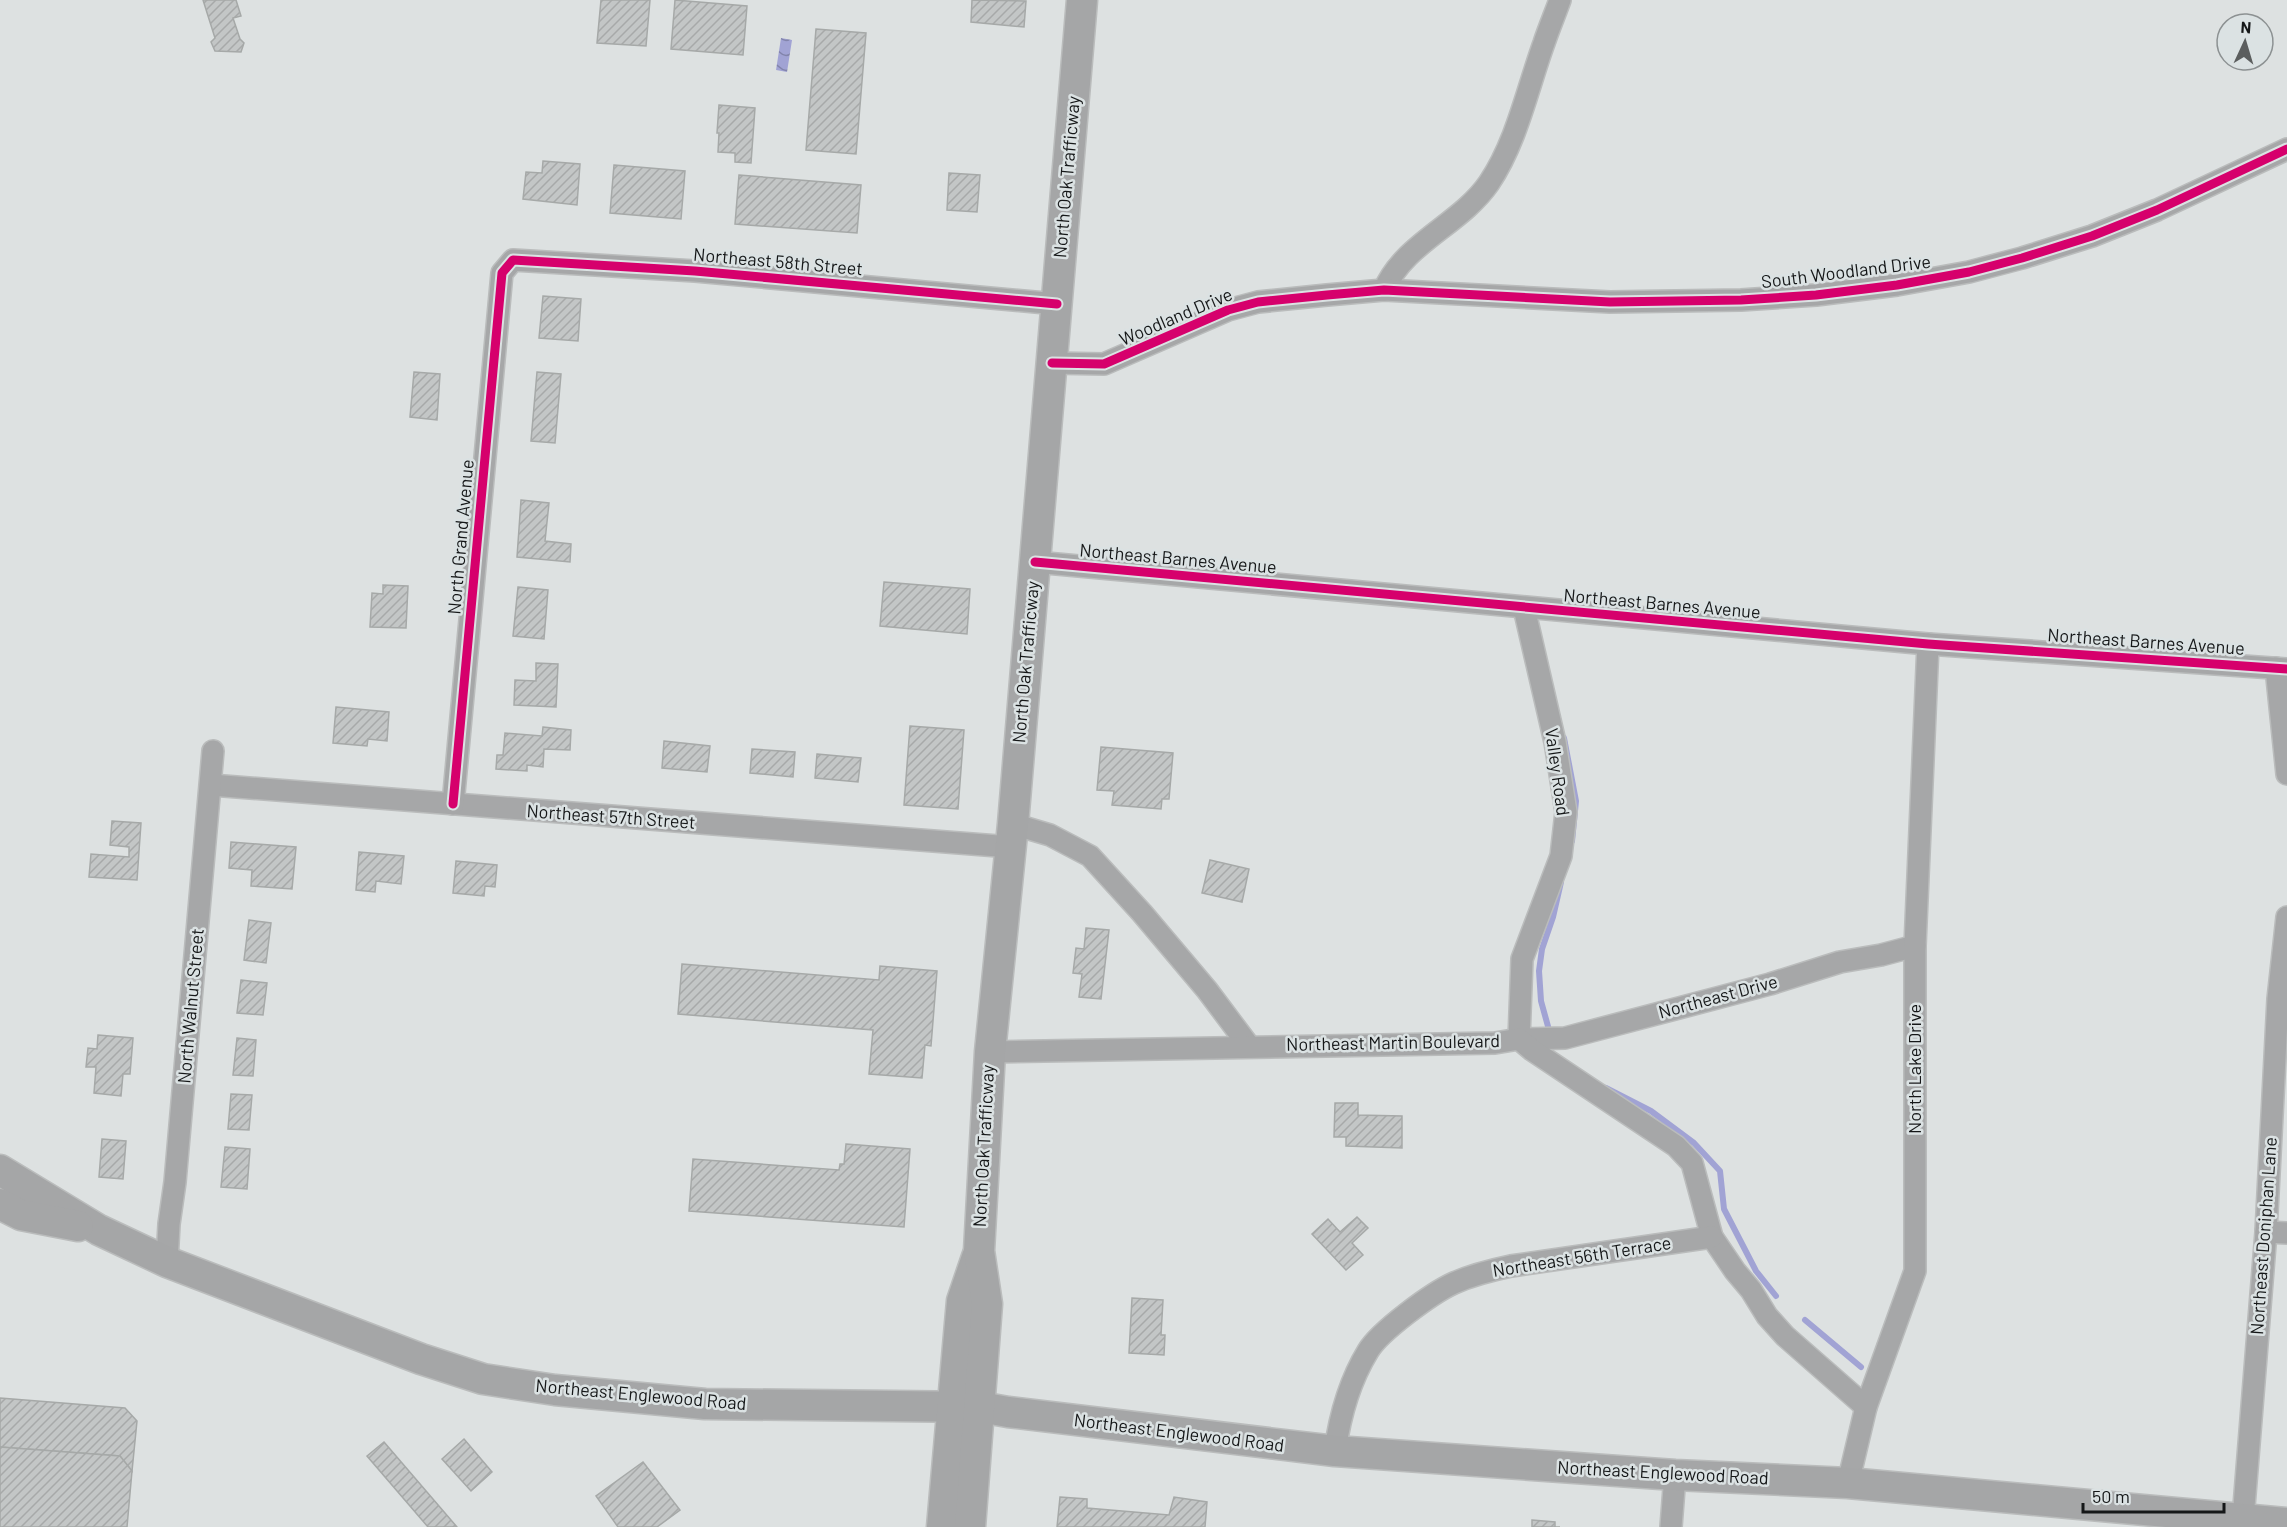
<svg xmlns="http://www.w3.org/2000/svg" width="2287" height="1527" viewBox="0 0 2287 1527" font-family="Barlow,sans-serif">
<defs>
<pattern id="water-waves" width="16" height="10" patternUnits="userSpaceOnUse" patternTransform="scale(1.5)"><rect width="16" height="10" fill="#a1a3d4"/><path d="M0 5q4-4 8 0t8 0" fill="none" stroke="#8284ab"/></pattern>
<pattern id="building-hatch" width="6" height="6" patternUnits="userSpaceOnUse" patternTransform="scale(1.5)"><rect width="6" height="6" fill="#c3c6c6"/><path d="M-1 1l2-2M0 6l6-6M5 7l2-2" fill="none" stroke="#a7a9a9"/></pattern>
</defs>
<rect width="100%" height="100%" fill="#dde1e1"/>
<!-- water -->
<polygon fill="url(#water-waves)" points="781,38 792,40 787,72 776,70"/>
<g fill="none" stroke-linecap="round" stroke-linejoin="round">
<!-- stream -->
<g stroke="#a1a3d4" stroke-width="6">
<polyline points="1564,738 1576,801 1572,841"/>
<polyline points="1549,1030 1541,1001 1539,971 1542,949 1553,917 1561,882"/>
<polyline points="1606,1088 1651,1111 1694,1143 1720,1171 1724,1209 1756,1271 1776,1296"/>
<polyline points="1805,1320 1861,1367"/>
</g>
</g>
<!-- building -->
<g fill="url(#building-hatch)" stroke="#a6a9a8" stroke-width="1.5">
<polygon points="203,0 236,0 241,16 233,18 240,39 244,43 241,52 215,51 211,42 215,38"/>
<polygon points="601,0 650,0 646,46 597,43"/>
<polygon points="675,0 747,6 743,55 671,49"/>
<polygon points="972,0 1026,1 1024,27 971,22"/>
<polygon points="816,29 866,33 856,154 806,150"/>
<polygon points="719,105 755,108 751,163 735,162 735,153 718,152 719,133 717,133"/>
<polygon points="543,161 580,164 577,205 523,199 526,172 542,173"/>
<polygon points="614,165 685,171 681,219 610,213"/>
<polygon points="949,173 980,175 977,212 947,210"/>
<polygon points="739,175 861,185 857,233 735,224"/>
<polygon points="543,296 581,299 578,341 539,338"/>
<polygon points="414,372 440,374 437,420 410,417"/>
<polygon points="537,372 561,374 555,443 531,441"/>
<polygon points="521,500 549,503 545,541 571,544 570,562 517,557"/>
<polygon points="884,582 970,589 967,634 880,626"/>
<polygon points="383,585 408,586 406,628 370,627 372,593 383,594"/>
<polygon points="518,587 548,590 544,639 513,636"/>
<polygon points="536,663 558,664 556,707 514,705 515,680 536,681"/>
<polygon points="336,707 389,712 387,741 368,739 367,746 333,743"/>
<polygon points="910,726 964,730 958,809 904,805"/>
<polygon points="543,727 571,730 570,750 544,749 543,767 527,765 527,771 496,769 497,755 503,755 505,733 542,736"/>
<polygon points="664,741 710,746 707,772 662,768"/>
<polygon points="1101,747 1173,753 1169,799 1162,799 1161,809 1112,805 1114,791 1097,790"/>
<polygon points="752,749 795,752 793,777 750,773"/>
<polygon points="817,754 861,758 858,782 815,778"/>
<polygon points="112,821 141,823 137,880 89,877 91,854 129,857 129,847 110,845"/>
<polygon points="231,842 296,847 292,889 251,886 252,870 229,868"/>
<polygon points="359,852 404,856 401,884 376,881 375,892 356,890"/>
<polygon points="1210,860 1249,869 1242,902 1202,893"/>
<polygon points="456,861 497,865 495,887 485,886 484,896 453,893"/>
<polygon points="249,920 271,923 266,963 244,960"/>
<polygon points="1086,928 1109,930 1101,999 1079,997 1082,974 1073,973 1076,948 1084,949"/>
<polygon points="682,964 879,980 880,966 937,971 931,1046 925,1045 922,1078 869,1074 873,1030 678,1014"/>
<polygon points="241,980 267,983 263,1015 237,1013"/>
<polygon points="98,1035 133,1038 130,1074 123,1074 121,1096 94,1093 96,1067 86,1067 88,1048 97,1049"/>
<polygon points="237,1038 256,1040 253,1076 233,1075"/>
<polygon points="231,1094 252,1095 249,1130 228,1129"/>
<polygon points="1335,1103 1358,1103 1358,1115 1402,1116 1402,1148 1346,1146 1346,1137 1334,1137"/>
<polygon points="102,1139 126,1141 123,1179 99,1177"/>
<polygon points="846,1144 910,1149 904,1227 689,1211 693,1159 839,1170 840,1164 844,1164"/>
<polygon points="225,1147 250,1149 247,1189 221,1187"/>
<polygon points="1357,1217 1368,1228 1352,1243 1363,1255 1346,1270 1312,1234 1328,1219 1340,1232"/>
<polygon points="1132,1298 1163,1300 1161,1335 1165,1335 1164,1355 1129,1353"/>
<polygon points="0,1398 125,1408 137,1421 132,1471 120,1456 0,1447"/>
<polygon points="464,1439 492,1472 471,1491 442,1459"/>
<polygon points="384,1442 457,1527 428,1527 367,1456"/>
<polygon points="0,1447 120,1456 132,1471 127,1527 0,1527"/>
<polygon points="643,1462 680,1510 657,1527 618,1527 596,1496"/>
<polygon points="1060,1497 1087,1499 1087,1508 1169,1515 1174,1497 1207,1502 1205,1527 1057,1527"/>
<polygon points="1532,1520 1555,1522 1555,1527 1560,1527 1532,1527"/>
</g>
<g fill="none" stroke-linecap="round" stroke-linejoin="round">
<!-- street casing -->
<g stroke="#babcbc" stroke-width="24">
<g id="street">
<path d="M1384,290C1405,242 1460,225 1489,183C1517,141 1527,90 1544,43C1549,28 1555,14 1560,0"/>
<polyline points="1052,363 1104,364 1228,310 1258,302 1327,295 1384,290 1610,302 1741,300 1816,295 1897,285 1969,272 2022,258 2092,236 2157,210 2287,149"/>
<polyline points="1035,562 1928,644 2287,669"/>
<polyline points="1524,608 1555,742 1566,812 1561,856 1522,959 1519,1039 1565,1038 1770,984 1840,962 1881,955 1915,946"/>
<polyline points="2276,668 2287,774"/>
<polyline points="211,785 1011,847"/>
<polyline points="453,804 502,273 513,260 695,271 1057,304"/>
<polyline points="1013,824 1050,835 1090,856 1142,913 1207,990 1249,1046"/>
<polyline points="990,1052 1495,1043 1519,1039 1532,1050 1676,1146 1692,1163 1712,1237 1735,1271 1751,1290 1767,1316 1785,1336 1866,1407"/>
<polyline points="2266,1232 2287,1233"/>
<polyline points="167,1262 169,1224 175,1182 213,751"/>
<path d="M1335,1451C1340,1415 1349,1382 1368,1351C1380,1331 1432,1293 1454,1283C1472,1275 1492,1270 1511,1266L1712,1237"/>
<polyline points="1848,1483 1866,1407 1915,1271 1915,946 1928,644"/>
<polyline points="2243,1519 2266,1232 2278,999 2287,917"/>
<polyline points="1671,1527 1675,1475"/>
</g>
</g>
<!-- secondary casing -->
<g stroke="#babcbc" stroke-width="33">
<g id="secondary">
<polyline points="0,1170 99,1230 167,1262 421,1359 483,1379 555,1390 705,1404 980,1407 1008,1412 1335,1451 1675,1475 1848,1483 2287,1523"/>
<polyline points="0,1204 21,1215 78,1226"/>
<polyline points="942,1527 962,1301 977,1257"/>
<polyline points="970,1527 987,1304 979,1251 990,1052 1013,824 1082,0"/>
</g>
</g>
<!-- street -->
<use href="#street" stroke="#a6a7a8" stroke-width="21"/>
<!-- secondary -->
<use href="#secondary" stroke="#a5a6a7" stroke-width="30"/>
<!-- cycleway casing -->
<g stroke="#dbe2e3" stroke-width="13">
<g id="cycleway">
<polyline points="1052,363 1104,364 1228,310 1258,302 1327,295 1384,290 1610,302 1741,300 1816,295 1897,285 1969,272 2022,258 2092,236 2157,210 2287,149"/>
<polyline points="1035,562 1928,644 2287,669"/>
<polyline points="453,804 502,273 513,260 695,271 1057,304"/>
</g>
</g>
<!-- cycleway -->
<use href="#cycleway" stroke="#d6006c" stroke-width="9"/>
</g>
<g text-anchor="middle" stroke-width="5" stroke-linejoin="round" paint-order="stroke">
<!-- street labels -->
<g font-size="18" fill="#151718" stroke="#dbe2e3">
<text transform="translate(1067 177) rotate(-85)" y="6">North Oak Trafficway</text>
<text transform="translate(778 262) rotate(5)" y="6">Northeast 58th Street</text>
<text transform="translate(1846 272) rotate(-7)" y="6">South Woodland Drive</text>
<text transform="translate(1176 317) rotate(-23)" y="6">Woodland Drive</text>
<text transform="translate(461 537) rotate(-85)" y="6">North Grand Avenue</text>
<text transform="translate(1178 559) rotate(5)" y="6">Northeast Barnes Avenue</text>
<text transform="translate(1662 604) rotate(5)" y="6">Northeast Barnes Avenue</text>
<text transform="translate(2146 642) rotate(4)" y="6">Northeast Barnes Avenue</text>
<text transform="translate(1026 662) rotate(-85)" y="6">North Oak Trafficway</text>
<text transform="translate(1557 772) rotate(82)" y="6">Valley Road</text>
<text transform="translate(611 817) rotate(4)" y="6">Northeast 57th Street</text>
<text transform="translate(1718 997) rotate(-15)" y="6">Northeast Drive</text>
<text transform="translate(191 1006) rotate(-85)" y="6">North Walnut Street</text>
<text transform="translate(1393 1043) rotate(-1)" y="6">Northeast Martin Boulevard</text>
<text transform="translate(1915 1069) rotate(-90)" y="6">North Lake Drive</text>
<text transform="translate(984 1146) rotate(-87)" y="6">North Oak Trafficway</text>
<text transform="translate(2264 1236) rotate(-86)" y="6">Northeast Doniphan Lane</text>
<text transform="translate(1582 1257) rotate(-9)" y="6">Northeast 56th Terrace</text>
<text transform="translate(641 1395) rotate(5)" y="6">Northeast Englewood Road</text>
<text transform="translate(1179 1433) rotate(7)" y="6">Northeast Englewood Road</text>
<text transform="translate(1663 1473) rotate(3)" y="6">Northeast Englewood Road</text>
</g>
</g>
<!-- north arrow -->
<g transform="translate(2245 42) rotate(4)"><circle r="28" fill="#dbe2e3" stroke="#8c9192" stroke-width="1.5"/>
<path d="M0-4.5L10 22L0 15L-10 22Z" fill="#5b5e5e"/>
<text y="-9" font-size="16" font-weight="bold" text-anchor="middle" fill="#151718">N</text>
</g>
<!-- scale -->
<path d="M2083 1503v9h141v-9" fill="none" stroke="#151718" stroke-width="3"/>
<text x="2092" y="1503" font-size="18" fill="#151718" stroke="#dbe2e3" stroke-width="4.5" paint-order="stroke">50 m</text>
</svg>
